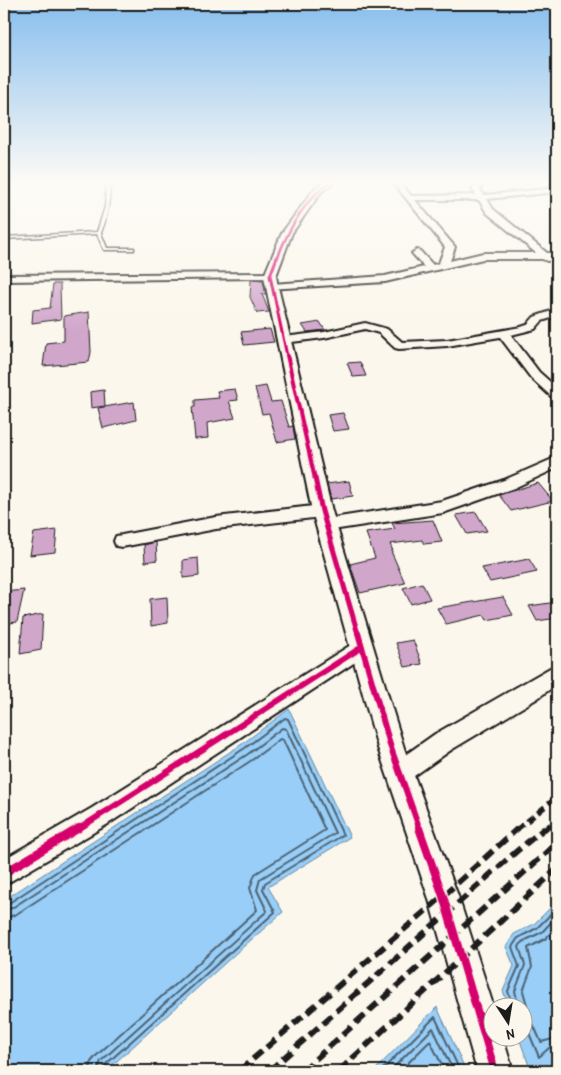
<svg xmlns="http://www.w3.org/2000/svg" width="561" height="1075" viewBox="0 0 561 1075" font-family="'Patrick Hand',sans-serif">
<rect width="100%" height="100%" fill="#fbf7ec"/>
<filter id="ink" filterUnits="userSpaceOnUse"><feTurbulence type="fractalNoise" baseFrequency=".02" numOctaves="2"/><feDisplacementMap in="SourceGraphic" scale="10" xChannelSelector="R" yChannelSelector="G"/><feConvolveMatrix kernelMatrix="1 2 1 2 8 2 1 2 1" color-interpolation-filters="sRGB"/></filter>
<g filter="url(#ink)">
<!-- water -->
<g fill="#98cef7" stroke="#66879f">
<polygon points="289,709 350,837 268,887 283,912 236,953 106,1071 4,1071 4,900 242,744"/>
<polygon points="557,901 557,1055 545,1071 531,1071 519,1038 524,1038 524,1008 509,1007 503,991 514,966 506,947 514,934 534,924"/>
<polygon points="437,1007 466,1071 374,1071"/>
</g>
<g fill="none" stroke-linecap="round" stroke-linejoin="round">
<!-- shore -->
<g stroke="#4e6374" stroke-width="2">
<polyline points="4,904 9,903 245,748 285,718 288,719 343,835 265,883 263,889 275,912 105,1065 103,1071"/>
<polyline points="4,910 12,908 248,754 282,728 286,729 335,833 260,879 257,890 267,911 101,1061 97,1071"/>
<polyline points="4,918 15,915 252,760 280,739 283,740 325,830 255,874 250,888 257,910 96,1056 91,1062 90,1071"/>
<polyline points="557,927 545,939 528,948 532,967 523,991 527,1005 524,1019 534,1026 541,1042 557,1038"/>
<polyline points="513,1008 508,991 519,966 512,947 518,938 537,928 557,908"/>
<polyline points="519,1008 515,991 525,965 519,947 522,942 542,932 557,916"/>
<polyline points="524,1027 529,1033 539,1057 549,1048 557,1046"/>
<polyline points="381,1071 435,1017 460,1071"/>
<polyline points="390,1071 433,1028 453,1071"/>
<polyline points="400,1071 430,1041 445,1071"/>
</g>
</g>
<!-- building -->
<g fill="#d1a6cb" stroke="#1c1c1c">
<polygon points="251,280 263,281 266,294 262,294 269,312 257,313 250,297"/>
<polygon points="53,284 60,284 61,319 32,323 33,310 50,308"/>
<polygon points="89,312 91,352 89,362 43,366 46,343 64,341 64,316"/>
<polygon points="320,322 325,330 307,332 302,325"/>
<polygon points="270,329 274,342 244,345 241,332"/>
<polygon points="360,362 366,376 353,377 347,363"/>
<polygon points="266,386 271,402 281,401 289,427 293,426 295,439 277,442 269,413 262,414 255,388"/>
<polygon points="235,389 238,400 229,401 235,418 207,423 208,438 195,439 192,407 195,407 195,400 219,398 217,391"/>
<polygon points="104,390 105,406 91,408 90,392"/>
<polygon points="134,402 136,420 103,428 98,408"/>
<polygon points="343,413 349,429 333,431 328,415"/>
<polygon points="349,481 353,496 331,499 327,484"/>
<polygon points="538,483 553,501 511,511 499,495"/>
<polygon points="476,512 487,531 467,534 456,515"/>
<polygon points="433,520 442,542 424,544 422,540 390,544 393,551 391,551 405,583 360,593 350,564 375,558 366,533 395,529 392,523"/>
<polygon points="57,530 55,552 30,555 34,533"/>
<polygon points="156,542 157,560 145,562 144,545"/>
<polygon points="198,558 199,576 183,578 183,560"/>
<polygon points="529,559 537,572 490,582 482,568"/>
<polygon points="422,583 430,599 411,604 403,588"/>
<polygon points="24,590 17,622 4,624 4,592"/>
<polygon points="167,597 168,623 151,626 150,599"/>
<polygon points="503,597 513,615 487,620 484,615 446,624 437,608"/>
<polygon points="557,602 557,618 537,621 529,606"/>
<polygon points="43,614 41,650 20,654 23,618"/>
<polygon points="413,640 422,664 405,667 396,643"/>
</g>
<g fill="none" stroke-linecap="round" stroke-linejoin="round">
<!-- service casing -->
<g stroke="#1c1c1c" stroke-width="3">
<path id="service" d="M106,181H110C110,199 108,216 101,233L107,248H134V250H104L97,234L4,239V237L97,232L105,207Z"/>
</g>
<!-- minor casing -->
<g stroke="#1c1c1c" stroke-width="4">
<g id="minor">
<path d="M392,181H399L411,196L476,195L472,189L478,181H485L480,189L484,195L557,188V192L487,199L493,209L547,253H557V259L547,261L542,259H483L385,282L268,289L267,287L272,284L385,276L424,267L412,253L417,250L420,251L433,265L439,263L445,247ZM415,200H479L487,213L536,253H483L450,261L455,247Z"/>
<polygon points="270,273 273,274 273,278 4,281 4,275"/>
<polygon points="557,309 557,316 542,321 535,329 511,335 539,372 557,388 557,399 553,398 531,378 500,337 447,346 399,349 395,348 379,333 365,329 324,338 284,343 278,340 284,337 324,332 365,323 387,329 402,342 447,340 521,327 527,325 534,317"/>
<polygon points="557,457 557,468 514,488 443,513 326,531 320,529 318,525 320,521 326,519 442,501 504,480"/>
<polygon points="322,505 328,507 330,511 328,515 322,517 216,529 122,547 116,546 114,541 116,536 122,535 216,517"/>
<polygon points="362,638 369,641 371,647 369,653 108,824 4,885 4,859 92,808"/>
<polygon points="557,664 557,684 538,698 451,750 407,781 399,784 391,781 388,773 391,765 435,734"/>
</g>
</g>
<!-- tertiary casing -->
<g stroke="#1c1c1c" stroke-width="4">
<polygon id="tertiary" points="326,181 336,181 321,192 292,233 276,276 278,287 332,511 404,748 458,896 494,1008 494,1038 503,1038 513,1071 477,1071 428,896 378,748 312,511 266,287 264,276 282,233 315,188"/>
</g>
<!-- service -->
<use href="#service" fill="#fbf7ec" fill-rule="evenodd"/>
<!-- minor -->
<use href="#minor" fill="#fbf7ec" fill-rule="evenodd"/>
<!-- tertiary -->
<use href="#tertiary" fill="#fbf7ec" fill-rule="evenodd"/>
<!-- rail-far1 -->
<g stroke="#1c1c1c" stroke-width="5" stroke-dasharray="9 5" stroke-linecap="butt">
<polyline points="516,830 557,797"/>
<polyline points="544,830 557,819"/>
</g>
<!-- rail -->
<g stroke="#1c1c1c" stroke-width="6" stroke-dasharray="12 6" stroke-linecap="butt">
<polyline points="239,1071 443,896 518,828"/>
<polyline points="269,1071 518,850 545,828"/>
<polyline points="302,1071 557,843"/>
<polyline points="339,1071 557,869"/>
</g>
<!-- cycleway-far5 casing -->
<g stroke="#fbf7ec" stroke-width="4.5">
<path id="cycleway-far5" d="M277,259C288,230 305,199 331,181"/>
</g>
<!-- cycleway-far4 casing -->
<g stroke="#fbf7ec" stroke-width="5">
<polyline id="cycleway-far4" points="277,257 270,276 287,356"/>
</g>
<!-- cycleway-far3 casing -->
<g stroke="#fbf7ec" stroke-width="6">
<polyline id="cycleway-far3" points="287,355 315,479"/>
</g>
<!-- cycleway-far2 casing -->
<g stroke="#fbf7ec" stroke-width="8">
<polyline id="cycleway-far2" points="315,478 322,511 358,634"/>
</g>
<!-- cycleway-far1 casing -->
<g stroke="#fbf7ec" stroke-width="9">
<g id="cycleway-far1">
<polyline points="358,633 391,748 420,830"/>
<polyline points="77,830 362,647"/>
</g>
</g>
<!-- cycleway casing -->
<g stroke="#fbf7ec" stroke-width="11">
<g id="cycleway">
<polyline points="419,828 443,896 495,1071"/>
<polyline points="4,873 79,828"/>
</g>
</g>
<!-- cycleway-far5 -->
<use href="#cycleway-far5" stroke="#d6006c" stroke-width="2.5"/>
<!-- cycleway-far4 -->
<use href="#cycleway-far4" stroke="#d6006c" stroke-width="3"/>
<!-- cycleway-far3 -->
<use href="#cycleway-far3" stroke="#d6006c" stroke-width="4"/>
<!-- cycleway-far2 -->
<use href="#cycleway-far2" stroke="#d6006c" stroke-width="5"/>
<!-- cycleway-far1 -->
<use href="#cycleway-far1" stroke="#d6006c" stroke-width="6"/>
<!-- cycleway -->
<use href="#cycleway" stroke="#d6006c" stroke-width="8"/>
</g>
</g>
<!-- sky -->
<linearGradient id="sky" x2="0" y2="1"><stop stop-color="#88beee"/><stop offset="0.55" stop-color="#fdfbf6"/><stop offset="1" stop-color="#fdfbf6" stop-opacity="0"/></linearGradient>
<rect width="561" height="331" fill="url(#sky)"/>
<!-- margin -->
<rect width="561" height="1075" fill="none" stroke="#fbf7ec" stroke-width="20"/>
<rect x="10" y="10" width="541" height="1055" fill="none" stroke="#1c1c1c" stroke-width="2" filter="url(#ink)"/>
<!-- north arrow -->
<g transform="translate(508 1022) rotate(168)"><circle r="24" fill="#fbf7ec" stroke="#a29f99"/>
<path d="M0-4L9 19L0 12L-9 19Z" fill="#1c1c1c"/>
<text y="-8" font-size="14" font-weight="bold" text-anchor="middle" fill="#1c1c1c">N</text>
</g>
</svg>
